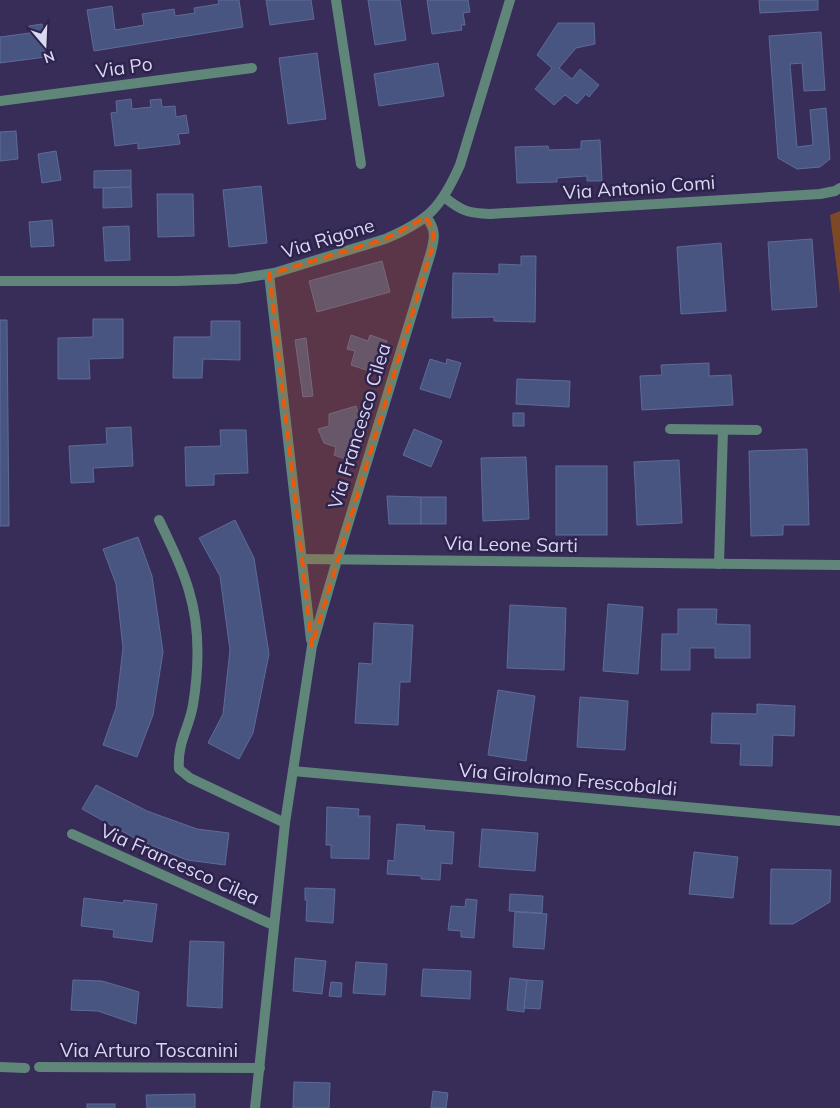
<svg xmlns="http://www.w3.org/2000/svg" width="840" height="1108" viewBox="0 0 840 1108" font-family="Mulish,sans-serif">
<rect width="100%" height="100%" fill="#372d58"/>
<!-- green -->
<polygon fill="#7c4826" points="840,211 840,294 830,215"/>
<!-- building -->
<g fill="#495581" stroke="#5e6a98">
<polygon points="218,0 239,0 243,27 94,51 87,10 112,6 115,30 144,25 142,14 174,9 175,16 195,13 194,8 219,4"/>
<polygon points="266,0 311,0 314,19 270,25"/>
<polygon points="368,0 400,0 406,40 375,45"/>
<polygon points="427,0 468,0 470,12 463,13 465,25 461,25 462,30 432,34"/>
<polygon points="759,0 818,0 818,10 760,13"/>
<polygon points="558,23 594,23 595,44 576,48 559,68 572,79 580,69 599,85 589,97 586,94 577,104 565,95 554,105 535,89 552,68 537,55"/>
<polygon points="42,24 46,57 0,63 0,37 30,33 29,26"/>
<polygon points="821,32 825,90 804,91 802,63 790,64 797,147 813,145 810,110 826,108 830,159 820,167 797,169 778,158 769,36"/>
<polygon points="317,53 326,119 288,124 279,58"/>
<polygon points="438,63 444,96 379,106 374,74"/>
<polygon points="131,99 132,109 151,107 150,100 161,99 162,107 175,106 176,117 186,115 189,133 178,134 180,144 138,149 138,143 115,146 111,113 117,112 116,101"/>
<polygon points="16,131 18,159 0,161 0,132"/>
<polygon points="600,140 602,181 587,181 587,176 557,178 557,182 517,183 515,147 548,146 549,150 581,149 581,141"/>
<polygon points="56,151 61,180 42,183 38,154"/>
<polygon points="131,170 131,187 94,188 94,171"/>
<polygon points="261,186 267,243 229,247 223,190"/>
<polygon points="131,187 132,207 103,208 103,188"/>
<polygon points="157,194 193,194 194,236 158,237"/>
<polygon points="52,220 54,246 31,247 29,222"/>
<polygon points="129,226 130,260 105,261 103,227"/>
<polygon points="812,239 817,307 772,310 768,242"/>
<polygon points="721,243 726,311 681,314 677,247"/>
<polygon points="521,256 536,256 535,322 494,321 494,317 452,318 453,273 499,274 499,264 521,265"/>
<polygon points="382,261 390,292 317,312 309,281"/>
<polygon points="93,319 123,319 123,358 89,359 90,379 58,379 58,338 93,337"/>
<polygon points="0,320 7,320 9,526 0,526"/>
<polygon points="211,321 240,321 240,360 203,359 202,378 173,378 174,337 211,337"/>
<polygon points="351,335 368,341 370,335 387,341 375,373 351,365 355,351 347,349"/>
<polygon points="306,338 313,396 303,397 295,340"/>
<polygon points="430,359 446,364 447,359 461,363 450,398 420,389"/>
<polygon points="709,363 709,376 731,375 733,405 642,410 640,376 662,375 661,365"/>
<polygon points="517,379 570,381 569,407 516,404"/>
<polygon points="356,406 361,421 348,460 334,455 336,447 324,443 318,429 329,426 329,414"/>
<rect x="513" y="413" width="11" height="13"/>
<polygon points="131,427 133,466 93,468 94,482 71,483 69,446 107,444 106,428"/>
<polygon points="414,429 442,441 431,467 403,455"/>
<polygon points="220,430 246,430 248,473 214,474 214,485 186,486 185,447 221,446"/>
<polygon points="807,449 809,525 783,525 783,535 751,536 749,451"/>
<polygon points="526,457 529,519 483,521 481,458"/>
<polygon points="679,460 682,523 637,525 634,462"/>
<rect x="556" y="466" width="51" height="69"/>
<polygon points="387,496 421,497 421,524 389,524"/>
<rect x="421" y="497" width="25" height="27"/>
<polygon points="235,520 254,558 269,654 253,733 239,759 208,743 223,714 230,650 220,576 199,538"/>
<polygon points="138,537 152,576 163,652 153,715 137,757 103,745 116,708 123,648 116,584 103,549"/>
<polygon points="608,604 643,607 638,674 603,671"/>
<polygon points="510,605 566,608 564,670 507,668"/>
<polygon points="678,609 717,609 716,624 750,625 750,658 715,658 715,648 690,648 690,670 661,670 662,634 678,634"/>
<polygon points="374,623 413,625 410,682 400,682 398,725 355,723 359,663 372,664"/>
<polygon points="498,690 535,696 526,761 488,755"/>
<polygon points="580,697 628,701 625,750 577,747"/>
<polygon points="757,704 795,706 794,736 773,735 772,766 740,765 741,744 711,743 712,713 757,714"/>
<polygon points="96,785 147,811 197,829 229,833 225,865 187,860 138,840 82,809"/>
<polygon points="327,807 359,809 358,816 370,816 369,859 331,858 331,845 326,845"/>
<polygon points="397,824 425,826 424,830 454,832 452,864 441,863 440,880 421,879 421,876 387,874 388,860 394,861"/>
<polygon points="482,829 538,833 535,871 479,867"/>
<polygon points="694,852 738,857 733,898 689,894"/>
<polygon points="771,869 831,870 830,902 793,924 770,924"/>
<polygon points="305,888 335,889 333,923 306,921 307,900 305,900"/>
<polygon points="510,894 543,896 542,913 509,911"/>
<polygon points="84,898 123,903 124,900 157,904 152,942 113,937 114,930 81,926"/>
<polygon points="466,899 477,900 474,938 461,937 461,931 448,930 451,906 465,907"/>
<polygon points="515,912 547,914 544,949 513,947"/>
<polygon points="190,941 224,942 222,1008 187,1006"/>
<polygon points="295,958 326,961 322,994 293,991"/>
<polygon points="356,962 387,964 385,995 353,993"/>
<polygon points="423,969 471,971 470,999 421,996"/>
<polygon points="510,978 527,980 524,1012 507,1010"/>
<polygon points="73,980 102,981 139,992 136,1024 98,1011 71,1010"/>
<polygon points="527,980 543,981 540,1009 524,1008"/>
<polygon points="331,982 342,983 341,997 329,996"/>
<polygon points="294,1082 330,1083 329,1108 293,1108"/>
<polygon points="433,1091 448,1093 446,1108 431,1108"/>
<polygon points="195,1094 195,1108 147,1108 146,1095"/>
<rect x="87" y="1104" width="28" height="4"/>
</g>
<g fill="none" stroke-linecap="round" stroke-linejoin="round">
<!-- street -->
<g stroke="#5f8679" stroke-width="10">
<polyline points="336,0 361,164"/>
<polyline points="0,101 252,68"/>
<path d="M444,197C462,211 467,213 490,214L820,194L835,191L840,188"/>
<polyline points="269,274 311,640"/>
<path d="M0,281H177L236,279L274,273L385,239C428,221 441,208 460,165L510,0"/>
<polyline points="670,429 757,430"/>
<path d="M159,520C170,543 182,566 189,591C200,627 199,668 193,705C189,729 177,742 179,769L190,778L285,823"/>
<polyline points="302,559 840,565"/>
<polyline points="719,564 723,430"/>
<polyline points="293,771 840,821"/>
<polyline points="72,834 273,925"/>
<polyline points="0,1067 25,1068"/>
<polyline points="39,1067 260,1068"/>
<path d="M255,1108L285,823L312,646L337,560L431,252C435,237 436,229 426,217"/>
</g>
</g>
<!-- marked area -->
<path fill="#e8590c" fill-opacity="0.2" stroke="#e8590c" stroke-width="4" stroke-dasharray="10 6" stroke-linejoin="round" d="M426,217L434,231L431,252L312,646L269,274L385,239Z"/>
<g text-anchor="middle" stroke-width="5" stroke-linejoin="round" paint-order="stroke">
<!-- street labels -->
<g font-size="19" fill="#dad7f2" stroke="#2d234c">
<text transform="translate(124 67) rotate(-8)" y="7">Via Po</text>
<text transform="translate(639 187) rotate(-4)" y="7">Via Antonio Comi</text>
<text transform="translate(328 238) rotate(-17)" y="7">Via Rigone</text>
<text transform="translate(359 426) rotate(-73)" y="7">Via Francesco Cilea</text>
<text transform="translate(511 544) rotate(1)" y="7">Via Leone Sarti</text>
<text transform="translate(568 779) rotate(5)" y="7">Via Girolamo Frescobaldi</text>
<text transform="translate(180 864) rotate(24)" y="7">Via Francesco Cilea</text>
<text x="149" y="1057">Via Arturo Toscanini</text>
</g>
</g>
<!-- north arrow -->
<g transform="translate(45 45) rotate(161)" stroke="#2d234c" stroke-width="4" paint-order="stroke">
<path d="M0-4L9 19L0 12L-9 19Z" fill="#dad7f2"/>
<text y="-8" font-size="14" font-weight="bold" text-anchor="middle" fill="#dad7f2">N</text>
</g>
</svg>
